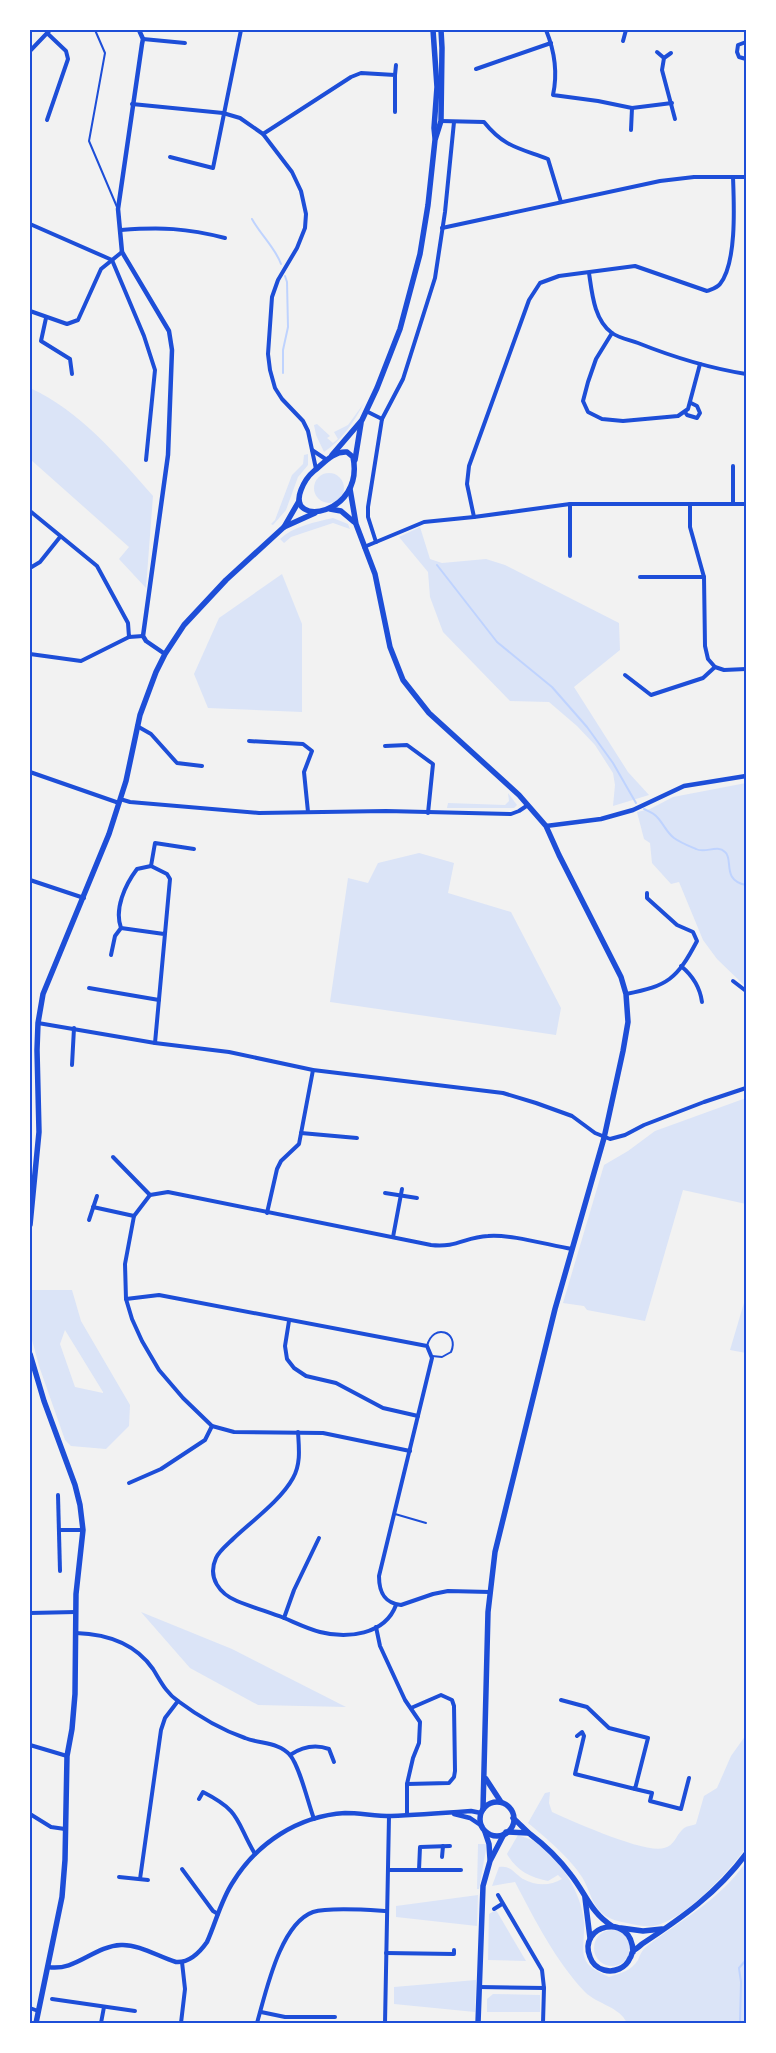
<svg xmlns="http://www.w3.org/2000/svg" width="776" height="2053" viewBox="0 0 776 2053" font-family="'Source Sans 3',sans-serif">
<rect width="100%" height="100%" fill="#f2f2f2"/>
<!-- green -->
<g fill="#dbe4f7" fill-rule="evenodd">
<path d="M30,388C80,411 117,455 153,496L146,588L119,559L129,547L30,459Z"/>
<path d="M364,403C354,422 342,440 324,452L316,435L314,425L317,424L330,436L327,438L333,443L338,439L334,432L348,425Z"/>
<polygon points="308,454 308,465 298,477 286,510 273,525 271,524 275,520 292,475 303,464 304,455"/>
<circle cx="329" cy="488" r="15"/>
<path d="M333,518L348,524L350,529L333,523L291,537L284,543L280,539C294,526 315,522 333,518Z"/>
<polygon points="420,527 430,559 442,563 486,559 505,565 619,623 620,650 574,687 628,772 649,795 613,806 615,785 613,773 595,745 577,726 549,702 510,701 443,632 430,597 428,572 399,537"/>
<polygon points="282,574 302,624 302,712 208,708 194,674 219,618"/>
<polygon points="746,783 746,987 717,959 703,940 679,882 671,884 652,863 650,843 644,839 637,812 650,809 673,797"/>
<polygon points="508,793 517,805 514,808 447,808 448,803 505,805 509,801"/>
<polygon points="419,853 454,863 448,893 511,912 561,1008 556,1035 330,1002 348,878 368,883 378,863"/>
<polygon points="746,1098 746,1204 683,1190 645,1321 587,1310 584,1306 563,1303 604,1165 628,1151 655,1131"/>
<path d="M30,1290H72L81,1321L130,1405L129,1426L106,1449L71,1446L65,1440L39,1366L30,1332ZM65,1330L103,1392V1393L75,1387L60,1344Z"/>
<polygon points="746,1296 746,1353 730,1350"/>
<polygon points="141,1612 232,1649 346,1707 258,1705 190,1668"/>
<path d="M746,1735V1848C727,1873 686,1919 654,1926C645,1927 636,1925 627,1923C617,1921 607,1919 600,1911C591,1902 589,1888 582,1877C570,1858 546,1838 528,1823L545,1793L550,1792L549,1803L552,1812C572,1821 645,1854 664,1848C675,1845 675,1837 682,1830C685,1826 691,1826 696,1824L704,1796L717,1788L731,1756Z"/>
<path d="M518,1835C522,1837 528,1838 532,1840C558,1854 582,1893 584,1922C585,1930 582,1949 584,1956C587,1968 599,1972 609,1977C621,1973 631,1971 638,1960C640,1955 642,1950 646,1947C682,1919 719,1901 746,1862V2023H627C620,2007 597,2004 585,1992C555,1960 535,1920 515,1882L492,1886L499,1867C511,1865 514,1873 523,1879C536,1886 550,1886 562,1879L558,1875L548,1881C530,1877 517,1871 507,1854Z"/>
<polygon points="478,1844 486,1844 486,1849 479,1889 477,1889"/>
<polygon points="478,1895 477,1926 396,1917 396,1906"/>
<polygon points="496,1910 526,1961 488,1960 489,1914"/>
<circle cx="612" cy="1948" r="18"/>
<polygon points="476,1980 475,2012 394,2004 394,1987"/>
<polygon points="493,1994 540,1995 540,2012 487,2012 487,1999"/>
</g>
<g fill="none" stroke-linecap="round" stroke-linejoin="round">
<!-- stream -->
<g stroke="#bfd3fe" stroke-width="2">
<path d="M252,219C260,234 276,249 281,264"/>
<polyline points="283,373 283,350 288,327 287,282 285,276"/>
<polyline points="437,565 497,642 552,687 587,727 613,763 636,803"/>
<path d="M644,809C648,811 654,813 657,817C663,823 667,833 674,838C681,843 689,846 696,849C705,854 717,844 725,852C734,859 721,880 746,885"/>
<polyline points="740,2023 741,1982 739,1968 746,1960"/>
</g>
<!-- service -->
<g stroke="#1d4ed8" stroke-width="2">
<polyline points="95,30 105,53 89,141 117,207"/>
<path d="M427,1346C433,1322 460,1332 451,1352L442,1357L432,1356"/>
<polyline points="395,1514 426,1523"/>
</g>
<!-- minor -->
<g stroke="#1d4ed8" stroke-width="4">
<path d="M546,30C555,52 558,72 553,95L598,101L632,108L631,130"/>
<polyline points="143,39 185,43"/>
<polyline points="623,41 626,30"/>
<polyline points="746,42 738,45 737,52 739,57 746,59"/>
<polyline points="30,51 50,30"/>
<polyline points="657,52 664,58"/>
<polyline points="671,53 664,58 662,70 675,119"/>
<polyline points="476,69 551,43"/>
<polyline points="395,75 396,65"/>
<polyline points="132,104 223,113 240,118 263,134 292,172 301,191 306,214 305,228 297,248 278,280 272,297 268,354 270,370 275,388 282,399 303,421 308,431 316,469"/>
<polyline points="632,108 672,103"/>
<polyline points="47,120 68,59 66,51 47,33"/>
<path d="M441,121L484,122C504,147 519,148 548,159L561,202"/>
<polyline points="263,134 351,77 361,73 395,75 395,112"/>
<polyline points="170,157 213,168 241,30"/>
<polyline points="30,224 112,260 144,336 155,370 146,460"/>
<polyline points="442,228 660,181 694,177 746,177"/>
<path d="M121,230C161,227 186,228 225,238"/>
<path d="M589,273C592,293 594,320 612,333C619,338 630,340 638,343C673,357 709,368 746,374"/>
<polyline points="30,311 67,324 78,320 101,269 122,252"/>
<polyline points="46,318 41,341 70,359 72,374"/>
<polyline points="612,333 596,359 588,382 583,401 588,412 602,419 623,421 678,416 688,409 700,364"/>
<polyline points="366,411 382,419"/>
<polyline points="685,412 687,415 697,418 700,413 697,406 691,403"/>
<polyline points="312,450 327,460"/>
<polyline points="570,504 570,556"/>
<polyline points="690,504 690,527 704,577 705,646 708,659 715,667 724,670 746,669"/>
<polyline points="733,504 733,466"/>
<polyline points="30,511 97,566 128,623 129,637 143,636"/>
<path d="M474,517L467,484L469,466L529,300L540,283L559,276L635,266L707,291C712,289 717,288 720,284C737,263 734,204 733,177"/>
<polyline points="376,542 368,517 368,507 382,419 403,379 435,278 445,212 454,122"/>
<polyline points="364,547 424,522 474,517 570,504 746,504"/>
<polyline points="30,568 40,562 60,537"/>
<polyline points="640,577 704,577"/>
<polyline points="30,654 81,661 129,637"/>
<polyline points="625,675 651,695 703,678 715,667"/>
<polyline points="137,726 151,734 177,763 202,766"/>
<polyline points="249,741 303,744 312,751 304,772 308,812"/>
<polyline points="385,746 407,745 433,764 428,813"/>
<polyline points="30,772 119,803"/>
<polyline points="120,799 130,802 259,813 386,811 511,814 519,811 528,805"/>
<polyline points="151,866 155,843 194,849"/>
<polyline points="30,880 84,898"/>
<polyline points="111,955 115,936 121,928"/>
<path d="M681,966C693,976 700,987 702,1002"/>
<polyline points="733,981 746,991"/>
<polyline points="89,988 159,1000"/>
<path d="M626,994C668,986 677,979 697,941L693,932L677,925L647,898V893"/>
<polyline points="38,1023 155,1043 229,1052 313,1070 503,1093 536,1103 572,1116 595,1133 610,1139 625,1135 644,1125 704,1102 746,1088"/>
<path d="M155,1043L170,879L167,874L151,866L137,869C125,885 114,909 121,928L164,934"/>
<polyline points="72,1065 74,1028"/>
<polyline points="301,1133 357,1138"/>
<polyline points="113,1157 150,1195"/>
<polyline points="385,1193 417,1198"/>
<polyline points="93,1207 134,1216"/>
<polyline points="267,1213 277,1169 281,1161 299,1144 313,1070"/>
<polyline points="89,1220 97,1196"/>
<polyline points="393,1237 402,1189"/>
<path d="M126,1299L159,1295L427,1346L432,1358L379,1576C379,1592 384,1603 401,1605L433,1594L448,1591L490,1592"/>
<polyline points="289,1321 285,1346 287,1359 294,1368 306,1376 336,1383 383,1408 418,1416"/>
<path d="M298,1432C299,1448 301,1464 293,1478C281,1500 252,1521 234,1538C228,1544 219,1551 216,1558C207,1578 220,1594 237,1601C252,1607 268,1612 284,1618C296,1623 308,1629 320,1632C347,1639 385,1635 396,1605"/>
<path d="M410,1451L323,1433L234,1432L212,1426L183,1398L159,1370L142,1341L132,1319L126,1299L125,1264L134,1216L150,1195L168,1192L431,1245C457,1248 465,1237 488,1236C511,1234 548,1245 572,1249"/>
<polyline points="129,1483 161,1469 205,1440 212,1426"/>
<polyline points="58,1495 60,1571"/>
<polyline points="59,1530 83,1530"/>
<polyline points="30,1613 76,1612"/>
<polyline points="284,1618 294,1590 319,1538"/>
<polyline points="376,1627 380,1646 405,1700 420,1722 419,1743 413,1758 407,1784 407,1815"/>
<path d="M76,1633C106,1634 135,1643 153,1669C160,1680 166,1693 178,1701C198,1716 222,1730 245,1738C260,1744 279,1742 290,1755C300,1767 308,1803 314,1819"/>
<polyline points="561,1700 587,1707 609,1728 648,1738 635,1789 575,1774 584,1736 582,1732 577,1736"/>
<polyline points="30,1745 67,1756"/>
<path d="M290,1755C302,1747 315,1744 329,1749L334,1762"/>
<polyline points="407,1784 449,1783 454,1777 455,1771 454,1706 452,1700 441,1695 411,1708"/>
<polyline points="635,1789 652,1793 650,1801 681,1809 689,1778"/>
<path d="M199,1799L203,1792C242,1812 235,1820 255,1854"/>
<polyline points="30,1814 51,1827 65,1829"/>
<polyline points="442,1857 443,1846"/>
<polyline points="182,1869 213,1911 218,1914"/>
<polyline points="388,1870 461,1870"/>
<polyline points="419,1870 420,1847 450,1846"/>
<polyline points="119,1877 148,1880"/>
<polyline points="140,1879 161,1730 165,1718 178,1701"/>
<polyline points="498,1895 542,1970 544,1988 543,2023"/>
<polyline points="494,1909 502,1904"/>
<polyline points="386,1953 454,1954 454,1950"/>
<polyline points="479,1987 544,1988"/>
<polyline points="52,1999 135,2011"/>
<polyline points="30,2008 38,2011"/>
<polyline points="261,2012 285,2017 335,2017"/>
<polyline points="101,2023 104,2007"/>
<polyline points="181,2023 185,1989 182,1962"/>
<path d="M257,2023C266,1992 280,1924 313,1912C329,1907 369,1910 387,1911"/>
<polyline points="385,2023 389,1816"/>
</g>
<!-- tertiary -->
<g stroke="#1d4ed8" stroke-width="4.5">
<polyline points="139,30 143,39 142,44 118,209 122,252 169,331 172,350 168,455 143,636 146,641 165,654"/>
<polyline points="546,826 601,819 633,810 684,786 746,776"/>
<polyline points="454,1814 470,1818 482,1826"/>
<path d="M48,1967C75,1972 94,1946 121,1945C139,1944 159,1957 176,1962C189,1963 200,1952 207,1942C216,1922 221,1900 233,1882C257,1843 298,1816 345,1813C360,1813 375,1816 391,1816C417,1815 444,1813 471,1811L481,1813"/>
</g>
<!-- primary -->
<g stroke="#1d4ed8" stroke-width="5.5">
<polyline points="433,30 437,87 434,128 435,138"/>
<path d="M347,452L353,457C365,515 286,528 301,490C304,482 308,476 314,471C324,463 333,451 347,452Z"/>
<polyline points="332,455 362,420 377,388 400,329 420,254 428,205 435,140 441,121 442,48 441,30"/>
<polyline points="355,460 361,423"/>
<polyline points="350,489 356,524 375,574 390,647 403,680 429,713 519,795 546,826 559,855 621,977 626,994 628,1022 623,1051 604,1138 555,1309 495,1552 488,1612 483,1809"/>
<polyline points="330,509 341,511 354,522"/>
<polyline points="284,527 299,501"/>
<polyline points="30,1225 39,1132 37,1050 38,1023 43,994 109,834 126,781 140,715 156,672 165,654 184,625 226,580 284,527 315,513"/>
<polyline points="30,1354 44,1401 75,1485 80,1505 83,1530 76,1594 75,1694 72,1729 67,1756 65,1860 62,1897 36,2023"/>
<polyline points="486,1779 501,1802"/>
<circle cx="497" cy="1819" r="17"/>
<path d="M513,1818C519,1823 524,1829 530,1834C546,1846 559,1859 571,1875C586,1894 591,1913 612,1926"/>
<polyline points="485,1832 489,1844 490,1859"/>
<polyline points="506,1832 528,1833"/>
<polyline points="585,1898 590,1938"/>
<polyline points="621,1928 643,1931 662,1929"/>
<path d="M633,1952C632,1911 577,1925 590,1957C592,1963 597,1968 604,1970C614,1973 626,1968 630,1958C632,1956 631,1954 633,1951C636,1949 640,1946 642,1944C683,1917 717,1893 746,1854"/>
<polyline points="478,2023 483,1886 490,1861 504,1834"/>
</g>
</g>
<!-- border -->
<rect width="776" height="2053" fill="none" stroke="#ffffff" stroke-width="62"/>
<rect x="31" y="31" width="714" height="1991" fill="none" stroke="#1d4ed8" stroke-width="2"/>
</svg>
